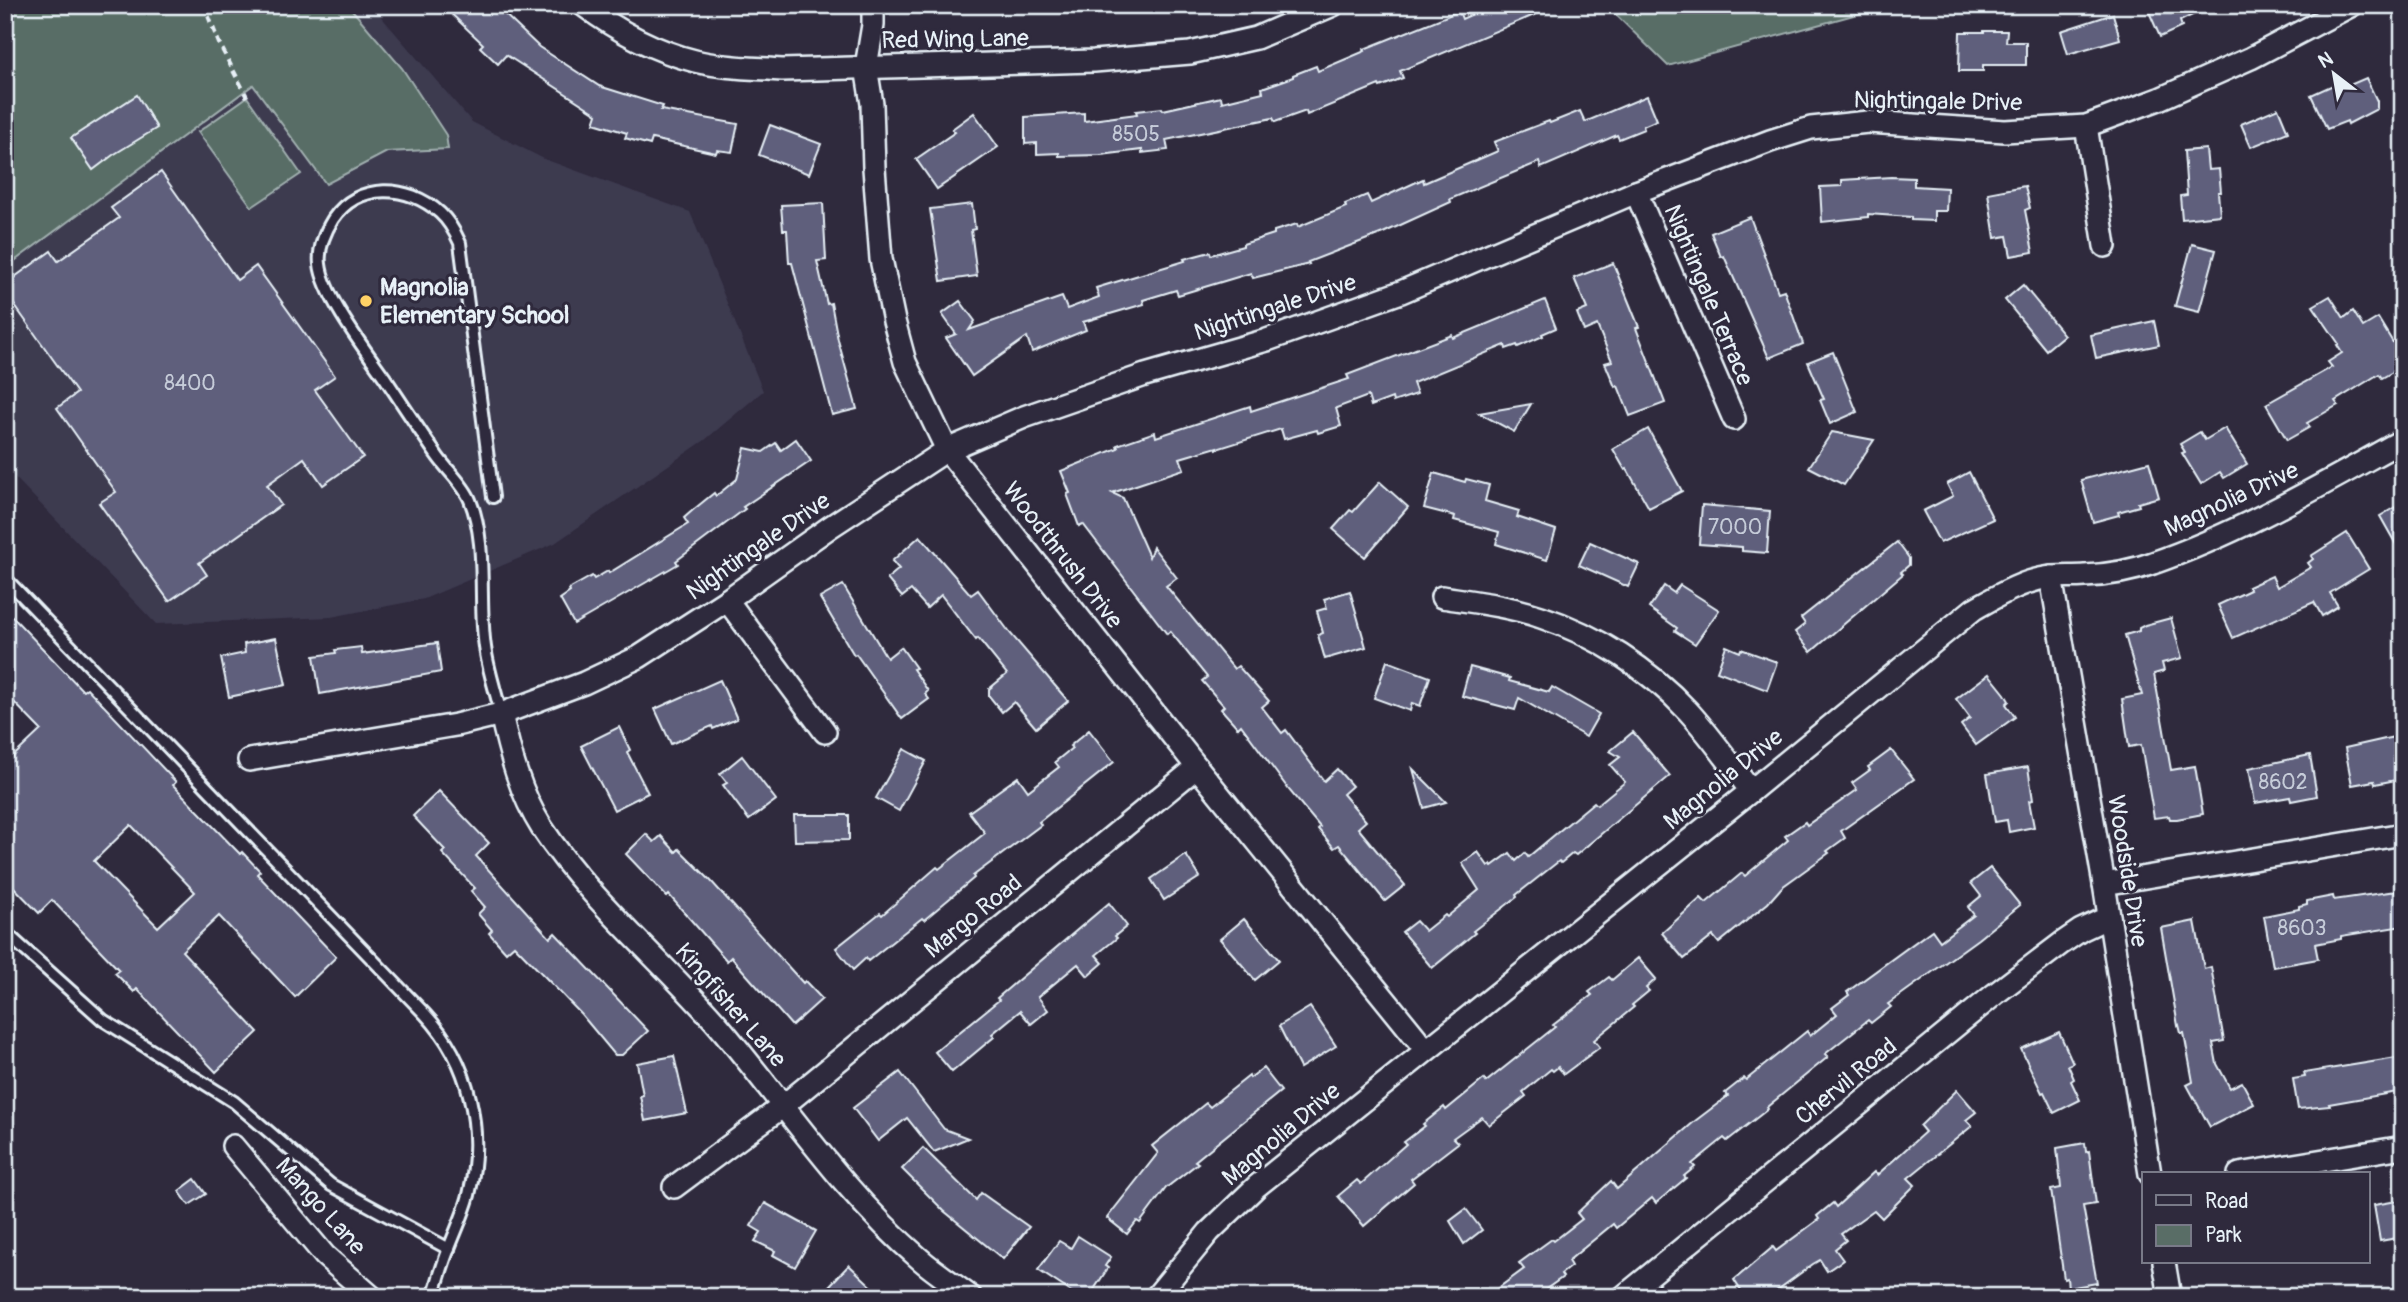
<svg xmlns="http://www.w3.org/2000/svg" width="2408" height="1302" viewBox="0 0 2408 1302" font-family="Pangolin,sans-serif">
<rect width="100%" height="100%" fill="#2f2a3d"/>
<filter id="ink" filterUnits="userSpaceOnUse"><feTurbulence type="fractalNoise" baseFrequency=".0143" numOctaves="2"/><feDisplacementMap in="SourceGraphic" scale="14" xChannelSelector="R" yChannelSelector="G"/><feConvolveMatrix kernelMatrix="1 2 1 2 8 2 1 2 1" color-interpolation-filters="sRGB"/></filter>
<g filter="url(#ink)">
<!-- built -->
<polygon fill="#3d3a50" points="5,5 371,5 472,122 544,159 690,212 763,391 705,440 555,543 424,599 331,617 156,624 5,467"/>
<!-- green -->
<g fill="#596d66" stroke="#a0afaf" stroke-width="2">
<polygon points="5,5 348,5 402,68 446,135 448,149 387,152 326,184 253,85 5,268"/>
<polygon points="1606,5 1890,5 1668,66"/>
<polygon points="247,97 301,174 252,207 198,132"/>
</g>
<!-- building -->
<g fill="#5e5f7c" stroke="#e8f1f8" stroke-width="2" fill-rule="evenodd">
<polygon points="442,5 495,5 539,47 599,86 663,106 661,110 738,124 732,152 717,150 716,153 652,139 650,145 625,138 627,133 594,123 597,114 506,55 498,64 480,47 483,44"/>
<polygon points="1493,5 1558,5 1400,71 1403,78 1380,87 1379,85 1307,115 1306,111 1275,122 1273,118 1166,140 1168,150 1142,153 1142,150 1101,155 1059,156 1059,153 1037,154 1037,143 1025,144 1025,117 1084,113 1084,121 1137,114 1136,111 1162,108 1163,110 1221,97 1222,102 1263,92 1262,88 1293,77 1293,75 1316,66 1318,71 1365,51 1364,49 1459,11 1462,19"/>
<polygon points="2146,5 2213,5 2180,21 2182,27 2160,37"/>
<polygon points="2113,14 2120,39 2068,54 2061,31"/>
<polygon points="1984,31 2007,31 2006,42 2026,42 2026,65 1983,65 1983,71 1959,71 1960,32 1984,32"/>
<polygon points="2366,78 2377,101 2377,109 2348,124 2347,121 2327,129 2311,95 2333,85 2336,91"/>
<polygon points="137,95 157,128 113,155 93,170 71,138"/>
<polygon points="1647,96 1657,120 1643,126 1644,129 1619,139 1617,135 1541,168 1539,162 1450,199 1451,202 1383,233 1308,262 1309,264 1253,278 1251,273 1178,295 1176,290 1143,300 1144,304 1083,322 1086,330 1032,352 1027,337 972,376 946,338 956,334 942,314 960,301 975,321 969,330 1062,297 1067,309 1099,297 1096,288 1185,261 1184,259 1210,252 1211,255 1243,246 1243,244 1274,234 1274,231 1297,224 1298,227 1346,207 1345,204 1367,195 1371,203 1423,179 1424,183 1498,151 1494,142 1549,121 1550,123 1580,111 1585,122"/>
<polygon points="2278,108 2288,132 2251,147 2241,124"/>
<polygon points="974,113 998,147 937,189 916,159 955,132 952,129"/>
<polygon points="770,125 821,144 809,174 759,155"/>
<polygon points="2206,149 2208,170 2219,169 2221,192 2218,192 2220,215 2182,219 2180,196 2187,195 2184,151"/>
<polygon points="161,172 237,280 256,266 335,376 315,390 363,457 323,485 304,458 267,485 281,505 199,563 207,575 169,601 99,503 116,492 57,408 77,393 5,292 5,284 51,251 58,261 119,218 111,208"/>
<polygon points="1891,177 1914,178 1914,186 1947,188 1946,211 1934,211 1934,221 1911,220 1911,217 1868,214 1868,217 1822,222 1820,187 1842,186 1842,180"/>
<polygon points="2025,186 2030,208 2025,210 2033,252 2011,256 2007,236 1995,238 1988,193"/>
<polygon points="823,203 826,260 817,261 827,304 831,303 838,340 857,409 832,415 792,263 789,263 787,230 783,230 781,205"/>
<polygon points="972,204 975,229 971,230 977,276 941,281 930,209"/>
<polygon points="1750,217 1778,292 1784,290 1803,344 1769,358 1724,256 1721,257 1711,233"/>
<polygon points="2192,244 2216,250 2199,312 2175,306"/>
<polygon points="1613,263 1639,327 1636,328 1665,403 1630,416 1618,386 1615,387 1605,363 1612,361 1597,325 1584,331 1577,313 1587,309 1574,278"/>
<polygon points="2023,285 2064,335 2046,350 2005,300"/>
<polygon points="2330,296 2344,318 2353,311 2363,327 2378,318 2403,359 2403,366 2382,378 2379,374 2335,401 2338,405 2307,423 2310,427 2287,440 2266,404 2332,367 2328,362 2342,353 2337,345 2339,344 2313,306"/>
<polygon points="1545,300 1556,328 1542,334 1543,336 1518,347 1517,345 1506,349 1505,345 1413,383 1417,394 1393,402 1392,398 1371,406 1368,396 1336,408 1341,426 1318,433 1317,430 1284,439 1281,429 1217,449 1217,447 1180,458 1184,469 1112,493 1123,498 1149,557 1153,547 1177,578 1166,586 1234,669 1238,666 1269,701 1262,707 1282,733 1286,730 1324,781 1337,769 1352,786 1343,794 1366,821 1358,828 1405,885 1385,901 1339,845 1334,848 1318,829 1320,827 1289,790 1241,725 1238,728 1221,709 1224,706 1202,681 1207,677 1170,631 1167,634 1083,524 1079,526 1067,494 1070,493 1061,471 1118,448 1117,445 1155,432 1156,437 1250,406 1251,411 1349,379 1347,375 1452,335 1453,338"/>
<polygon points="2154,321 2159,345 2096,358 2091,335"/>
<polygon points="1833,352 1857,412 1830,424 1820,400 1824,399 1808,362"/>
<polygon points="1531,404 1514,432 1479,413"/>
<polygon points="2225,428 2247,464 2224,478 2220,472 2201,484 2182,453 2185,452 2180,444 2200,432 2205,440"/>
<polygon points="1648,429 1682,491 1649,508 1627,469 1625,470 1613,449"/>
<polygon points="1832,432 1874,440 1844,485 1809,467"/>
<polygon points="796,439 811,461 743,507 745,509 676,561 678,564 574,624 560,599 570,592 569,589 592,576 594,579 608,571 609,573 688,524 684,518 693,510 714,493 716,496 737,479 745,448 763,452 776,443 781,450"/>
<polygon points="2149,462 2159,497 2138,503 2139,506 2118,512 2119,515 2093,522 2081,480"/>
<polygon points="1969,472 1993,519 1940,543 1923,511 1953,496 1947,484"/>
<polygon points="1434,473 1465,482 1466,479 1489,485 1485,501 1519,511 1517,517 1556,530 1547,560 1496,544 1499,532 1454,520 1455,516 1424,508"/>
<polygon points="1380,482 1408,507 1365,557 1333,529 1350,510 1353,512"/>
<polygon points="1702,505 1770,511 1767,553 1742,551 1742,547 1699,544"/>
<polygon points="2397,506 2403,515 2403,557 2380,516"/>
<polygon points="2347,533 2369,569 2330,593 2338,606 2322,616 2314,602 2233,638 2218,605 2250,590 2248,587 2272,576 2277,587 2311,567 2308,563 2313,559 2311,556"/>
<polygon points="920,536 971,595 978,590 1010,633 1068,701 1036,728 1014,702 1002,712 989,696 989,689 1007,674 978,638 976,640 941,595 927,608 911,590 902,597 887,579 899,569 892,561"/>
<polygon points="1590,542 1639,564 1628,587 1579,565"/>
<polygon points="1897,542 1909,558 1909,565 1901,572 1903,574 1811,652 1795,632 1805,624 1801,618"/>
<polygon points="843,585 887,658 901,647 916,668 913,669 928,691 925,694 929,699 902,719 856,654 854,655 820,598"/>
<polygon points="1680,585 1719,610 1695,644 1675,631 1677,628 1649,608 1664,586 1674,593"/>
<polygon points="1350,591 1366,647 1325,659 1318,635 1323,633 1317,611 1327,608 1324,599"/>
<path d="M5,609L83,691L87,688L176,782L173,785L240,854L242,852L260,871L257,874L336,957L295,997L219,916L182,951L258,1032L216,1072L137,989L134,992L115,973L119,970L52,900L39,913L5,878V764L41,730L5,693ZM131,825L195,892L158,927L94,861Z"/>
<polygon points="2171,618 2182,658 2162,663 2164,671 2154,674 2171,770 2195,766 2203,814 2177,819 2170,819 2169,816 2154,818 2141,745 2129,747 2122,699 2142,695 2125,635 2139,631 2139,628 2145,625"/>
<polygon points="276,638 286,685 229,697 221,658 245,653 244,644"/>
<polygon points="437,643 441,672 320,694 314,656 336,653 335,650 361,647 362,654"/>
<polygon points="1726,646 1740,652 1741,649 1777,662 1767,690 1717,671"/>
<polygon points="1387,661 1430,677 1420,706 1412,703 1410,711 1374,698"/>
<polygon points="1470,667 1510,678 1509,681 1549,692 1552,687 1599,714 1586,737 1519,698 1515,710 1462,696"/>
<polygon points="1989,674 2005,694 2009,701 2006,704 2015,717 1976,745 1961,725 1970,718 1956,699"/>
<polygon points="720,680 737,719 713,729 712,726 671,744 655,709"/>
<polygon points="619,727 630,750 627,752 648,793 614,810 581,746"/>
<polygon points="1089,730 1114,762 1039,822 1041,825 973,876 974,878 924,920 922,918 868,961 866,958 853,970 836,948 880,913 882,915 937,867 939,869 985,833 969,812 1018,777 1028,791 1059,767 1055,762 1072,748 1070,746"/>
<polygon points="1633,732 1670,776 1576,855 1573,853 1561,863 1559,861 1516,895 1517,897 1473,931 1475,933 1432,968 1402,932 1416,921 1425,931 1445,915 1447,917 1479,890 1462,863 1478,852 1488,866 1491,864 1492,866 1510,853 1516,861 1525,853 1528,857 1594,802 1597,805 1625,782 1610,765 1620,757 1610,751"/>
<polygon points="2394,737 2401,779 2375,784 2374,781 2352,785 2345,748"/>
<polygon points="904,749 926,761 899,811 876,798"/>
<polygon points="1891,750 1914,779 1841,831 1845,838 1827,851 1829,853 1782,887 1768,903 1719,943 1713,936 1684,959 1662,933 1701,898 1706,903 1742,873 1745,876 1788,840 1785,836 1805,822 1807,825 1857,790 1852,783 1870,770 1868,767"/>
<polygon points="2310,755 2317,796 2291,801 2290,797 2255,803 2249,768"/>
<polygon points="742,756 776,800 749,820 723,785 727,783 720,774"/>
<polygon points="2028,767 2033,800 2029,801 2034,827 2009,832 2007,820 1995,822 1987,774"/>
<polygon points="1413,769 1446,802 1424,808"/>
<polygon points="439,791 489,843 476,856 550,938 555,933 648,1031 622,1055 615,1055 581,1014 514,945 506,952 489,933 492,930 478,914 485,907 471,891 475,888 442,853 445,850 413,816"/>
<polygon points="794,815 849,815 849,840 795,841"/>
<polygon points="646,834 654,842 661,836 676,852 679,849 711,881 803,983 805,981 822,999 792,1026 731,957 727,961 669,895 667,897 626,854"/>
<polygon points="1186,855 1200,877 1164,900 1151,879"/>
<polygon points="1990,868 2020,905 1978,939 1888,1004 1891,1007 1871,1023 1868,1020 1825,1054 1828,1057 1767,1107 1768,1109 1727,1141 1724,1138 1692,1164 1695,1167 1684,1176 1686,1178 1656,1203 1652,1198 1616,1228 1613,1224 1568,1261 1571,1266 1561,1274 1563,1277 1535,1297 1486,1297 1524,1269 1519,1263 1552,1239 1554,1241 1582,1219 1577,1213 1611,1181 1617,1189 1695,1121 1728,1096 1725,1093 1744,1078 1746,1080 1807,1031 1810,1036 1837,1014 1832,1008 1849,995 1847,992 1932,930 1940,941 1974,915 1968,907 1981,896 1971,883"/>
<polygon points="2403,890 2403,926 2341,936 2341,939 2315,944 2318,959 2273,967 2264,916 2299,909 2299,906 2307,904 2307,901 2333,896 2334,900"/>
<polygon points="1109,903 1127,926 1115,936 1117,938 1096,955 1103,963 1088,976 1078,964 1038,997 1048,1010 1031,1024 1020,1011 992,1034 994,1037 952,1072 935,1052 999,1000 997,998"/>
<polygon points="1244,919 1279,960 1255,980 1220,939"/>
<polygon points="2195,921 2204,969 2211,967 2224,1041 2213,1043 2217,1064 2230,1088 2242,1082 2254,1104 2210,1127 2187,1085 2193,1082 2184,1033 2181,1033 2179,1025 2178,1026 2161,928"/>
<polygon points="1638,958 1656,979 1646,988 1649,991 1632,1005 1634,1007 1594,1040 1600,1047 1564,1074 1558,1067 1553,1071 1551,1069 1523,1092 1526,1096 1489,1125 1482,1117 1453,1138 1458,1143 1411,1179 1414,1183 1364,1226 1338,1196 1357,1180 1361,1184 1406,1144 1404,1142 1425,1126 1423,1124 1444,1107 1446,1110 1484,1079 1486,1082 1555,1027 1553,1025 1592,995 1589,992 1609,977 1612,980"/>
<polygon points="1310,1007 1336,1046 1300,1068 1279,1026"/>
<polygon points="2059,1032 2073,1063 2068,1065 2074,1079 2071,1081 2080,1100 2054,1113 2044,1092 2042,1093 2021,1049"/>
<polygon points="674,1056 687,1113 645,1121 640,1096 643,1095 637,1063"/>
<polygon points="2403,1057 2403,1091 2329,1104 2330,1106 2298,1109 2293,1079 2305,1077 2304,1073"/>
<polygon points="1263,1068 1281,1091 1195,1161 1198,1163 1166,1188 1140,1223 1137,1221 1127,1234 1107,1218 1158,1153 1152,1146 1206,1103 1210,1107 1249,1076 1250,1078"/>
<polygon points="900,1072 944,1129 968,1138 934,1152 907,1118 878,1141 853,1108"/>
<polygon points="1957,1090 1976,1112 1966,1120 1972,1126 1908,1178 1915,1185 1882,1218 1874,1210 1841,1234 1846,1240 1835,1249 1843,1260 1827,1271 1820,1260 1813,1264 1768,1297 1745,1297 1734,1280 1773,1247 1776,1251 1819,1219 1817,1216 1833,1203 1836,1207 1874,1172 1877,1175 1925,1132 1920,1126"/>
<polygon points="2085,1143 2086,1152 2089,1151 2096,1204 2083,1206 2097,1283 2068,1288 2067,1278 2064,1279 2051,1190 2061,1188 2057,1148"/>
<polygon points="923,1148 976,1200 981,1193 1029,1227 1003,1259 944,1211 902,1169"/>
<polygon points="195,1179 206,1194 189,1205 179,1191"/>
<polygon points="2403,1200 2403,1237 2380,1241 2374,1205"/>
<polygon points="765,1203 816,1231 795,1267 773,1255 775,1251 755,1241 761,1232 751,1226"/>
<polygon points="1466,1209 1482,1230 1464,1244 1450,1221"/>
<polygon points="1078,1236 1111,1257 1105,1266 1108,1268 1089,1297 1079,1297 1038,1270 1059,1241 1071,1248"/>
<polygon points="849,1265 883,1297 842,1297 830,1285"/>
</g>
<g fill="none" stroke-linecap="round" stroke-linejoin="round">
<!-- lane casing -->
<g stroke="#e8f1f8" stroke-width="16">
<g id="lane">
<path d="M493,497L460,243C455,232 449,221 440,213C408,184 358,182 333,219C325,232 318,248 320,264C323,295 366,351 385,378C403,405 420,431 438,457C448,471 464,485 470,500C488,544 478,601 485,647C488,670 496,692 501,714"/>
<path d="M5,578L425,1014C470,1062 485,1130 469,1195C464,1214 455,1232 448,1251C442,1266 438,1281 433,1297"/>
<polyline points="5,932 103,1020 234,1102 331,1185 449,1249"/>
</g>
</g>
<!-- street casing -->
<g stroke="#e8f1f8" stroke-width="26">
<g id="street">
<path d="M583,5C616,30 655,51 695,61C723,68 753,68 782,70L1094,61L1190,53L1256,38L1333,5"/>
<polyline points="873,5 873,25 866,67 872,104 874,168 881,259 894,321 905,362 947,450 1197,767 1426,1050"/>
<polyline points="2086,126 2105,246"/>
<polyline points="1636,192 1734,419"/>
<polyline points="2051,577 2104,884 2150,1174"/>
<path d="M1442,597C1475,602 1509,606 1541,617C1596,635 1649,669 1688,711C1711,736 1730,764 1751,791"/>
<polyline points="727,600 825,732"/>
<path d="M501,714C510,754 520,793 542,828C589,900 663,961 719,1026C785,1104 842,1192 920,1259C936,1273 954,1284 971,1297"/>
<polyline points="249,760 456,725 501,714 584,683 639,657 727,600 830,527 947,450 1024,417 1145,375 1267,340 1401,292 1636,192 1770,141 1811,128 1868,122 2005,131 2086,126 2159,99 2251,58 2352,5"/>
<polyline points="2104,884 2403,834"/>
<polyline points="233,1146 325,1256 372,1297"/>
<polyline points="2239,1174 2403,1147"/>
<polyline points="674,1187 783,1106 1197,767"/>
<polyline points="2164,1262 2170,1297"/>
<path d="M1156,1297L1209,1232L1257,1186L1751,791L1974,609C1997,596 2025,579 2053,577C2063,576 2074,577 2085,576C2107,575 2132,571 2153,563C2242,532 2321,485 2403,440"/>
<polyline points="1623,1297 1995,994 2062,943 2081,930 2109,917"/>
</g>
</g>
<!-- path -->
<polyline stroke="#e8f1f8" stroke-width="4.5" stroke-dasharray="7 5" stroke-linecap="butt" points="204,5 219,43 247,97"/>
<!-- lane -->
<use href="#lane" stroke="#2f2a3d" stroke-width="10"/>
<!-- street -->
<use href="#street" stroke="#2f2a3d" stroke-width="21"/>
</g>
</g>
<!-- markers -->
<circle fill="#ffd166" stroke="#2f2a3d" stroke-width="2.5" cx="366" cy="301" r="7"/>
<g text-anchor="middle" stroke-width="6" stroke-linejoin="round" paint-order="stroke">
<!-- number labels -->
<g font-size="21" fill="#c6ccd9">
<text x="1136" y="141">8505</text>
<text x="190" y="390">8400</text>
<text x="1735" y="534">7000</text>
<text x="2283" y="789">8602</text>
<text x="2302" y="935">8603</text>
</g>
<!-- street labels -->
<g font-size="24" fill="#e8f1f8" stroke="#2f2a3d">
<text transform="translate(955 39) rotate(-1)" y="8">Red Wing Lane</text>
<text transform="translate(1938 101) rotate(1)" y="8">Nightingale Drive</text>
<text transform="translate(1709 295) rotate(67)" y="8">Nightingale Terrace</text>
<text transform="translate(1275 307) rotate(-18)" y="8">Nightingale Drive</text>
<text transform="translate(2231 499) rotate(-25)" y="8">Magnolia Drive</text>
<text transform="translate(758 546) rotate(-35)" y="8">Nightingale Drive</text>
<text transform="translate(1063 555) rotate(52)" y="8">Woodthrush Drive</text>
<text transform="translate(1723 779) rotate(-39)" y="8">Magnolia Drive</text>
<text transform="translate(2128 871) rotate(81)" y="8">Woodside Drive</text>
<text transform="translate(973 916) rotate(-39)" y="8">Margo Road</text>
<text transform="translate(731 1005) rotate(49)" y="8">Kingfisher Lane</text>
<text transform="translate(1846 1081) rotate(-39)" y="8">Chervil Road</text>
<text transform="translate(1281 1134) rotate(-40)" y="8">Magnolia Drive</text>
<text transform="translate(321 1206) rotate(48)" y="8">Mango Lane</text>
</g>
<!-- poi labels -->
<g font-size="24" font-weight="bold" fill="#e8f1f8" stroke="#2f2a3d" text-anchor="start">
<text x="380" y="295">Magnolia<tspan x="380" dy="28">Elementary School</tspan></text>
</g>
</g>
<!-- margin -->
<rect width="2408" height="1302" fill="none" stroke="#2f2a3d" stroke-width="28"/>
<rect x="14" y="14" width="2380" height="1274" fill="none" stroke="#e8f1f8" stroke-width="2.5" filter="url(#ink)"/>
<!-- legend -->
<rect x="2142" y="1172" width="228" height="91" fill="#2f2a3d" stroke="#797a88" stroke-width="2"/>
<rect x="2156" y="1195" width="35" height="10" fill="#2f2a3d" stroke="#797a88" stroke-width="2"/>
<text x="2205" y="1208" font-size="21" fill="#e8f1f8">Road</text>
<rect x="2156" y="1225" width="35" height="21" fill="#596d66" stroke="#797a88" stroke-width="2"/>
<text x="2205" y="1242" font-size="21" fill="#e8f1f8">Park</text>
<!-- north arrow -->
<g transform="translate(2334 74) rotate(329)" stroke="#2f2a3d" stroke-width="5" paint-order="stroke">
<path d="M0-5L12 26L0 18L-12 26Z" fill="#e8f1f8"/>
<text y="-10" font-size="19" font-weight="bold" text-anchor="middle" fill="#e8f1f8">N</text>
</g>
</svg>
